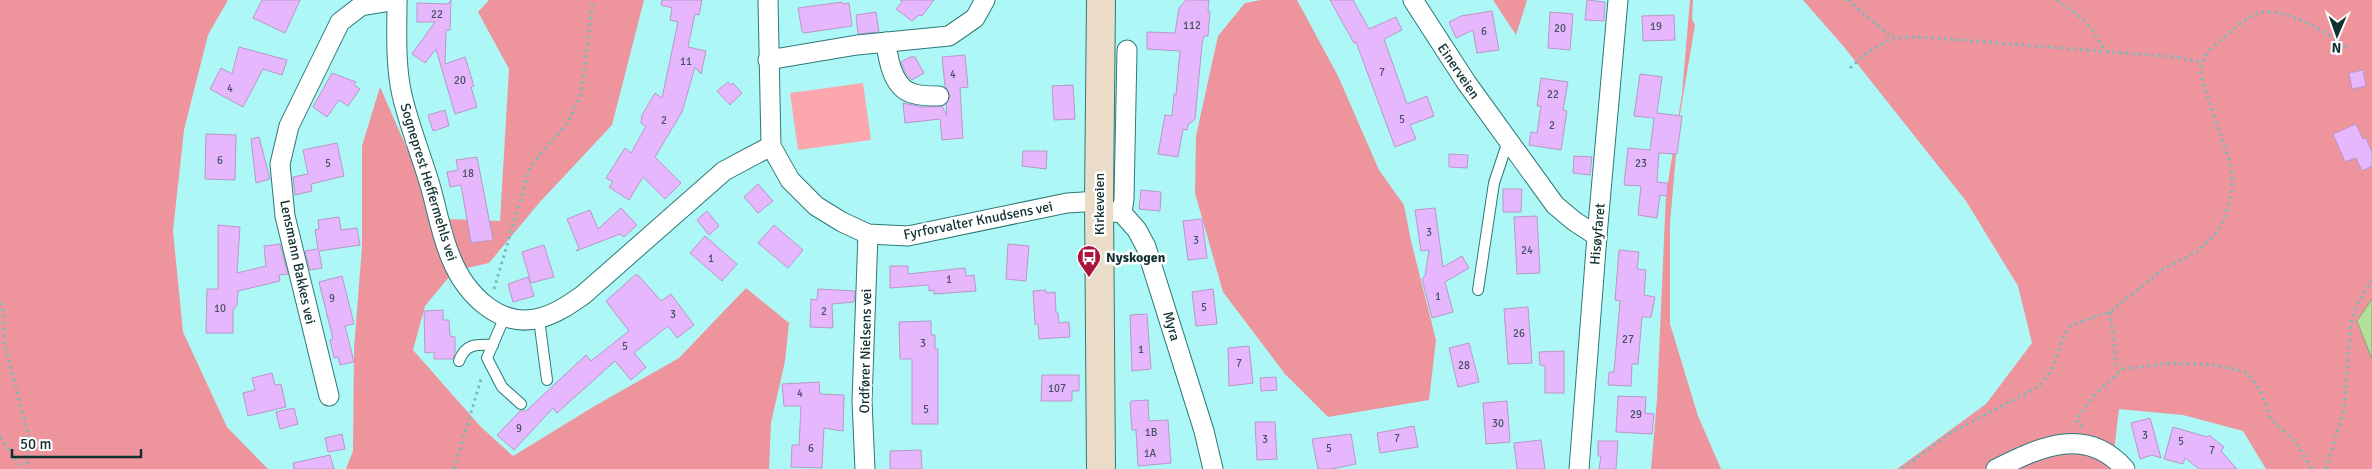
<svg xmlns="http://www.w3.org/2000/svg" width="2372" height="469" viewBox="0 0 2372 469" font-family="Signika,sans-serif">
<rect width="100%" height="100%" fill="#adf8f6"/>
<!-- green -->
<polygon fill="#fca7ae" points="863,83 871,140 798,150 790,93"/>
<!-- forest -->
<g fill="#ed949c">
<polygon points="0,0 228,0 208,35 184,130 173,231 183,332 227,427 268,469 0,469"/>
<polygon points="489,0 644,0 612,125 539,203 489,263 454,271 425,306 413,350 481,427 513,456 593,407 679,358 746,288 789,323 785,361 771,423 769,469 346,469 353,451 354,348 362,247 362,146 380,87 419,176 448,219 500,221 509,69 478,12"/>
<polygon points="1261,0 1297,0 1338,76 1379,170 1404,205 1411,241 1436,340 1429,400 1328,417 1285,374 1223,292 1195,193 1196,136 1218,36 1245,3"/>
<polygon points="1493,0 1527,0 1516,35"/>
<polygon points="1690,0 1693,0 1692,19 1695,25 1679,120 1670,223 1670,324 1698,416 1721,469 1651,469 1657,399 1666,195 1682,94"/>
<polygon points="1803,0 2372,0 2372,469 2266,469 2243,431 2183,415 2119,409 2113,459 2114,469 1897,469 1986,404 2032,343 2018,286 1966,201 1844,47"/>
</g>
<!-- water -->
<polygon fill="#b3e099" stroke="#82ab7a" points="2372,299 2372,359 2357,321"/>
<!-- building -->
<g fill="#e6b7fd" stroke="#b798c6">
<polygon points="262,0 300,0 285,33 253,18"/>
<polygon points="451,0 450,30 446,30 445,64 465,57 474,86 471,87 477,107 455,114 436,49 425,63 412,54 435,22 417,22 417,3 448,4"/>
<polygon points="662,0 702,0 699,15 695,14 688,47 706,51 701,74 695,67 682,112 655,157 681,183 665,199 643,177 629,200 609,187 613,182 606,178 625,148 631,153 646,126 641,123 642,115 655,93 662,98 678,22 670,20 672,8 661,5"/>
<polygon points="900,0 934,0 922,16 919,15 912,21 896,9 902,2"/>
<polygon points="1186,0 1209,0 1208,11 1210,12 1208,36 1204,36 1202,44 1195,119 1188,125 1187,130 1183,129 1178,157 1158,154 1165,115 1172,116 1174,94 1176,95 1180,51 1147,49 1147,32 1175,33 1179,8"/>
<polygon points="1330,0 1353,0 1369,29 1396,17 1402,30 1384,39 1407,104 1427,96 1434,116 1410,125 1416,139 1395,147 1356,42 1354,43"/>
<polygon points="1587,0 1605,2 1604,21 1585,20"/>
<polygon points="842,2 843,4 849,3 852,26 804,33 802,31 798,8"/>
<polygon points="1492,11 1499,50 1477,53 1473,30 1456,38 1449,22 1461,16"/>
<polygon points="876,12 879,32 858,34 856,15"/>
<polygon points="1550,12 1573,14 1570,50 1548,48"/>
<polygon points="1674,15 1675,40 1643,41 1642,16"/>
<polygon points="239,47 287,60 282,75 263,69 243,107 210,89 221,68 232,74"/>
<polygon points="965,55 968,87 960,88 963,138 942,140 940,119 905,123 903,103 923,107 942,106 947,116 946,104 950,96 945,86 942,57"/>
<polygon points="910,57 915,57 924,73 912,80 906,74 901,62"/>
<polygon points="2363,70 2366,86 2352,89 2349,73"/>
<polygon points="332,73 356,82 354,85 360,89 348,106 339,100 327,117 313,107"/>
<polygon points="1640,74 1662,77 1657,113 1682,116 1677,154 1659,153 1657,182 1668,183 1667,196 1660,195 1657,218 1638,215 1641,186 1624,185 1628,148 1650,150 1654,118 1634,116"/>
<polygon points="1541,78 1568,82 1563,110 1567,111 1561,150 1529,145 1531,132 1537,133 1541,106 1537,106"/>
<polygon points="728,82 731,85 733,83 742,93 730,105 717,91"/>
<polygon points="1073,85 1075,119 1054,120 1052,86"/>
<polygon points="445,110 449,126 433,131 428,115"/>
<polygon points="2356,124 2363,139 2366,138 2372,152 2372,166 2362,171 2356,158 2345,162 2333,134"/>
<polygon points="206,134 236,135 235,180 205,179"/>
<polygon points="259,137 270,179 256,183 251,139"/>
<polygon points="337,143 344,176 311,184 312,191 295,195 293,177 308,174 303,150"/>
<polygon points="1023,151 1047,151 1046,169 1022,166"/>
<polygon points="1449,154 1468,155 1467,168 1449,167"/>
<polygon points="1574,156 1592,157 1590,175 1573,173"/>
<polygon points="477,157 493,240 471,243 461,185 450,187 447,172 458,170 456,160"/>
<polygon points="758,184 773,201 758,213 744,197"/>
<polygon points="1503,189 1522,189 1521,212 1503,212"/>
<polygon points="1141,190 1161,192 1160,211 1139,209"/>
<polygon points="621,208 637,225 624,237 620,234 576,251 579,248 567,219 590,210 598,229"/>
<polygon points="1435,208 1443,267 1462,256 1469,268 1445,282 1453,312 1432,318 1422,279 1425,276 1429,250 1421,251 1415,210"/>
<polygon points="707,211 719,226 709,235 697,220"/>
<polygon points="1537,216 1540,273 1517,274 1514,217"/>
<polygon points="339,217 341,230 357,228 360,245 319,251 322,268 310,270 305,251 318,249 315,230 319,229 318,220"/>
<polygon points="1202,219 1207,258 1188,260 1183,221"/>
<polygon points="218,225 240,227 237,273 266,266 264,246 280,244 288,274 279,275 280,281 238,291 237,305 233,310 233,333 206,333 207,289 218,289"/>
<polygon points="774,225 803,250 788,268 758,243"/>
<polygon points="705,236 737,264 722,281 690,253"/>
<polygon points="1008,244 1029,246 1026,281 1006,279"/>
<polygon points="544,245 554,277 531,283 522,252"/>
<polygon points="1619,250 1639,252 1637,269 1646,270 1644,295 1655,297 1651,317 1642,317 1638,364 1632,364 1631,386 1608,385 1609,372 1614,372 1620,301 1615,300"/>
<polygon points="890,266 908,266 908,274 965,268 966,276 974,275 976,291 934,294 934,290 929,291 929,285 890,288"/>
<polygon points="635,275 638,275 661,301 671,294 694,325 677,338 668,326 634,353 646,367 631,380 615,361 557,413 553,408 514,450 497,435 520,411 526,411 586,355 591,361 629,331 606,301"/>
<polygon points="342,276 354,324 345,326 354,362 340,365 338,357 334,358 330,340 333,339 319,282"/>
<polygon points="528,277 534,296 513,302 508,284"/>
<polygon points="818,289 855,291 854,302 832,304 833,328 810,327 811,299 817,300"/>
<polygon points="1213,289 1217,324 1196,326 1192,292"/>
<polygon points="1046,290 1046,293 1055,292 1056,313 1058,313 1059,323 1069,322 1070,337 1039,339 1038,324 1035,324 1033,291"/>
<polygon points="1528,307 1532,363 1508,364 1504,309"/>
<polygon points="443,310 443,320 449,320 450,336 455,337 455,352 453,359 434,359 434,352 425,353 424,311"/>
<polygon points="1147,314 1151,369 1132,371 1130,315"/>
<polygon points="931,321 931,335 935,335 935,349 938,349 938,424 912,424 912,359 900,359 899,322"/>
<polygon points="1469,343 1479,382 1458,387 1449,348"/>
<polygon points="1249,346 1253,383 1229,386 1228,348"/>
<polygon points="1564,351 1564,393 1545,393 1545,366 1540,365 1539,352"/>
<polygon points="272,373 275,385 281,384 286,407 248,416 243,393 255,390 252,378"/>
<polygon points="1042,375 1079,375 1079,391 1072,391 1072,401 1041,401"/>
<polygon points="1276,377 1277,390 1261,391 1260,378"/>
<polygon points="819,382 820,394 844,395 843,431 824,428 822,468 791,467 792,445 799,445 801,406 784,406 782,384"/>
<polygon points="1618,396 1646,397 1645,413 1654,414 1652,434 1616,432"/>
<polygon points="1148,400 1149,421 1168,420 1171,463 1138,466 1136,430 1132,430 1130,404 1131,401"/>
<polygon points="1507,401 1510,442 1486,444 1483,403"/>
<polygon points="294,408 298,424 280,429 276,412"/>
<polygon points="2150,418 2161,458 2152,455 2140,459 2131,423"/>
<polygon points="1255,422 1275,422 1277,459 1257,460"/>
<polygon points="1414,426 1418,447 1380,453 1377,433"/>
<polygon points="2173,427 2207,437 2209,435 2224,447 2221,451 2237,469 2199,469 2185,458 2183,464 2164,459"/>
<polygon points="342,434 345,449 328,452 325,438"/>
<polygon points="1351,434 1356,464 1331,469 1318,469 1312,439"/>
<polygon points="1541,440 1545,469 1517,469 1514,443"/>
<polygon points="1598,441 1618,441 1616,469 1599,469 1601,456 1598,456"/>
<polygon points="921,450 922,469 890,469 890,451"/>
<polygon points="330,455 334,469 294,469 293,463"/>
</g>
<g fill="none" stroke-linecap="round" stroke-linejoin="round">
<!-- lane casing -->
<g stroke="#2d7978" stroke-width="12">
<g id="lane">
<polyline points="1478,290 1494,183 1508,141"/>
<polyline points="505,316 487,358 502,387 521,404"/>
<polyline points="539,319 547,380"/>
<path d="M459,361C465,344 476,344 493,345"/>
</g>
</g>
<!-- street casing -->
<g stroke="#2d7978" stroke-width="21">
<g id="street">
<path d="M397,0C397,31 395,64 402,95C409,125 421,155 430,185C437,209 441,235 451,258C465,293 499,329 540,318C556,314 570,304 583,295L724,171L771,146"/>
<polyline points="768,0 771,146 790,180 816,206 842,222 868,234 908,236 1067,203 1099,201"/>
<polyline points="1413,0 1466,82 1555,205 1574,221 1597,236"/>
<path d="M886,42C888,60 893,90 915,94C922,96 931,96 939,96"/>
<polyline points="768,60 857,45 949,36 975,18 985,0"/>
<polyline points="1099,210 1122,213 1137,230 1146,247 1204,431 1213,469"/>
<polyline points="1122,213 1124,199 1127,50"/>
<polyline points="329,396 285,216 280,164 289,126 340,22 361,6 397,0"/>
<polyline points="865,469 862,401 868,234"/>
<polyline points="1579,469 1597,236 1618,0"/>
<path d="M1996,469C2040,447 2086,425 2125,469"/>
</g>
</g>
<!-- secondary casing -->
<g stroke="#2d7978" stroke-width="30">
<polyline id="secondary" points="1101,469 1099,201 1101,0"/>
</g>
<!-- path -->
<g stroke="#7cb9b7" stroke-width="3" stroke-dasharray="2.5 4" stroke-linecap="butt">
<polyline points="1848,0 1892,38"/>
<path d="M2057,0C2080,15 2093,26 2104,51"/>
<polyline points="1850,68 1867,53 1892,38 1921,37 2176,57 2200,62"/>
<polyline points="494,289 530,168 546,147 568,123 581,94 593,0"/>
<polyline points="0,303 3,309 4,342 28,433 27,469"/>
<polyline points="2110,312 2117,370"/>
<polyline points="2082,427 2076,420 2094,396 2122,369 2172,363 2214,365 2242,371 2249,375 2260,390 2272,420 2296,443 2312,469"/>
<polyline points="0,437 23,469"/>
<polyline points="454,469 482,376"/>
<path d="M1902,469L1952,432L2040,386L2053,367L2065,334L2071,325L2110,312L2163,269L2195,253L2215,235L2222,223L2230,201L2232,184L2231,166L2200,74C2201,58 2212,47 2224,37C2234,29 2244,19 2256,14C2283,4 2325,32 2347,47"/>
<polyline points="2326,469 2344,410 2351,323 2356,306 2372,280"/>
</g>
<!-- lane -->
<use href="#lane" stroke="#fff" stroke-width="10"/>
<!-- street -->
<use href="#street" stroke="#fff" stroke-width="19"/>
<!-- secondary -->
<use href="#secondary" stroke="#eadcc7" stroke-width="28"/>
</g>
<!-- icons -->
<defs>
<g id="bus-pin" transform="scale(1.25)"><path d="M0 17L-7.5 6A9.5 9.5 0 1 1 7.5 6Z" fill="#ab163d" stroke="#fff"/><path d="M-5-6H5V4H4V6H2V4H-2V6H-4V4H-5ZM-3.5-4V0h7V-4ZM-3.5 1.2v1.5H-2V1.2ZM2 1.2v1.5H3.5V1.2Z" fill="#fff"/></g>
</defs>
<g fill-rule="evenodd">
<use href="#bus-pin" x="1089" y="257"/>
</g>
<g text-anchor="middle" stroke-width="5" stroke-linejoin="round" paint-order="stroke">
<!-- number labels -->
<g font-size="11" fill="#465263">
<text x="437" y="18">22</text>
<text x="1192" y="29">112</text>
<text x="1656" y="30">19</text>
<text x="1560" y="32">20</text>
<text x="1484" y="35">6</text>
<text x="686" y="65">11</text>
<text x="1382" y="76">7</text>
<text x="953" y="78">4</text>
<text x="460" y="84">20</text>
<text x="230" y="92">4</text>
<text x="1553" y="98">22</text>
<text x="1402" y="123">5</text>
<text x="664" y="124">2</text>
<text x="1552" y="129">2</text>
<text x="220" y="164">6</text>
<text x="328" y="167">5</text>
<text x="1641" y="167">23</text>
<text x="468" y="177">18</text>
<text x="1429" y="236">3</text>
<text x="1196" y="244">3</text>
<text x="1527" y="254">24</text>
<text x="711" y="262">1</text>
<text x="949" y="283">1</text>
<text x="1438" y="300">1</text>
<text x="332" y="302">9</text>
<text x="1204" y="311">5</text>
<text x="220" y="312">10</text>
<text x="824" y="315">2</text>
<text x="673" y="318">3</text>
<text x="1519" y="337">26</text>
<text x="1628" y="343">27</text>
<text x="923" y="347">3</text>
<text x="625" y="350">5</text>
<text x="1141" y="353">1</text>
<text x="1239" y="367">7</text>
<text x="1464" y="369">28</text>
<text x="1057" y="392">107</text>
<text x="800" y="397">4</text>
<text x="926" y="413">5</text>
<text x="1636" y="418">29</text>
<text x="1498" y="427">30</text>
<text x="519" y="432">9</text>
<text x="1151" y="436">1B</text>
<text x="2145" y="439">3</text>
<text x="1397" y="442">7</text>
<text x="1265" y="443">3</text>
<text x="2181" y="445">5</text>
<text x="811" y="452">6</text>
<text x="1329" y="452">5</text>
<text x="2212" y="454">7</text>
<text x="1150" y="457">1A</text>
</g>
<!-- street labels -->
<g font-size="14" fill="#113030" stroke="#fff">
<text transform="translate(1459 71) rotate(56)" y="5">Einerveien</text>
<text transform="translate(429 182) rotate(73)" y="5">Sogneprest Heffermehls vei</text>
<text transform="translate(1099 204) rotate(-90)" y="5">Kirkeveien</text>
<text transform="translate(978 220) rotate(-11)" y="5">Fyrforvalter Knudsens vei</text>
<text transform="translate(1597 234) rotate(-85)" y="5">Hisøyfaret</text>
<text transform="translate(298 262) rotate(78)" y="5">Lensmann Bakkes vei</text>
<text transform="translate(1172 326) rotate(74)" y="5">Myra</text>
<text transform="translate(865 351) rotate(-89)" y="5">Ordfører Nielsens vei</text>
</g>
<!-- poi labels -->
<g font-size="14" font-weight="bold" fill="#113030" stroke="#fff" text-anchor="start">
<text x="1106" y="262">Nyskogen</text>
</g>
</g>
<!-- north arrow -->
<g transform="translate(2337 35) rotate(182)" stroke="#ffffff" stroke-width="4" paint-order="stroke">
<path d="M0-4L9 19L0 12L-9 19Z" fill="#113030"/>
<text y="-8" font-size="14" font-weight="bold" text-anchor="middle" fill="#113030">N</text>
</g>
<!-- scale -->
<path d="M12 449v8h129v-8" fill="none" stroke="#113030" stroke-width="2.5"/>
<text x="20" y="449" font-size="15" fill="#113030" stroke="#ffffff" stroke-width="4" paint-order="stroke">50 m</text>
</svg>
